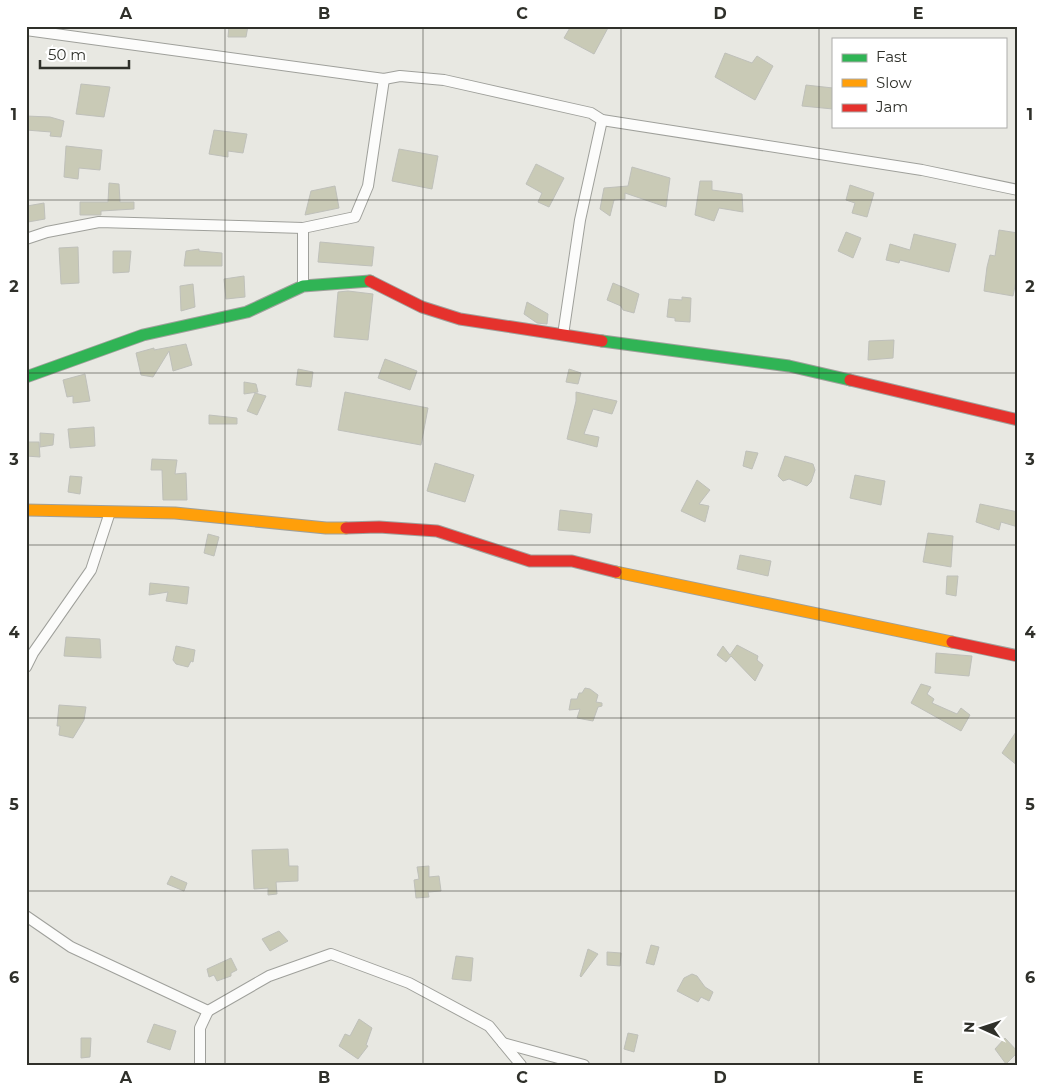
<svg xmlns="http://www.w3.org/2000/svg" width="1044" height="1091" viewBox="0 0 1044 1091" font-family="Montserrat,sans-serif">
<rect width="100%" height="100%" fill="#e8e8e2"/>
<!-- building -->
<g fill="#c9cab6" stroke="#bfc0ba">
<polygon points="229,26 248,26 246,37 228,37"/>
<polygon points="571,26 609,26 594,54 564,38"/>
<polygon points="725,53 752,63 757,56 773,66 755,100 715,77"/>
<polygon points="81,84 110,87 104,117 76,114"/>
<polygon points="806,85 833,88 833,109 802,106"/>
<polygon points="26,116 50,117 64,121 61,137 50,136 51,132 26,130"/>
<polygon points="214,130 247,134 243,153 228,151 228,157 209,154"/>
<polygon points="66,146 102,150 100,170 79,168 78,179 64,177"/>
<polygon points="399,149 438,156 432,189 392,181"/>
<polygon points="536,164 564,178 549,207 538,202 542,193 526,184"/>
<polygon points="632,167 670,178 666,207 625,193 625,199 614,200 610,216 600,209 604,188 628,186"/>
<polygon points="700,181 712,181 712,190 742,194 743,212 719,208 714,221 695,215"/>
<polygon points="109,183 119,184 120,202 134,202 134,209 101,211 101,215 80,215 80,202 108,202"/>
<polygon points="850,185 874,193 867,217 852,213 855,203 846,200"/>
<polygon points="335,186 339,208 305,215 311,191"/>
<polygon points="44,203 45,219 28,222 27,206"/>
<polygon points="999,230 1018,233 1018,271 1013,296 984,291 987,267 990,255 995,256"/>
<polygon points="846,232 861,238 853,258 838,251"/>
<polygon points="914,234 956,244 949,272 900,260 899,263 886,260 890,244 910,250"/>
<polygon points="320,242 374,247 372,266 318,262"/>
<polygon points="78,247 79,283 61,284 59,248"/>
<polygon points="199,249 199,251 222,253 222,266 184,266 186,251"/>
<polygon points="113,251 131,251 129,272 113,273"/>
<polygon points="244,276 245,297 226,299 224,279"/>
<polygon points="613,283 639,294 634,313 623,310 621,306 607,300"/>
<polygon points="193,284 195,307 181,311 180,286"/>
<polygon points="348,291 373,294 368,340 334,337 338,292"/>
<polygon points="682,297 691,298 690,322 675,321 675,318 667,317 669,299 682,300"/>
<polygon points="527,302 548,314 547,324 537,323 524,314"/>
<polygon points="894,340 893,358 868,360 869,341"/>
<polygon points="186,344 192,365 173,371 169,351 153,377 141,375 136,353 154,348 154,350"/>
<polygon points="385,359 417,371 410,390 378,378"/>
<polygon points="298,369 313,372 311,387 296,385"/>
<polygon points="569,369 581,373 578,384 566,382"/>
<polygon points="85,374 90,401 73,403 73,396 67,397 63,380"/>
<polygon points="244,382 256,384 258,392 244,394"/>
<polygon points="345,392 428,408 421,445 338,430"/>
<polygon points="576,392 617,401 612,414 593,409 584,434 599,437 597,447 567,439 576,401"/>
<polygon points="255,393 266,396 257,415 247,411"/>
<polygon points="209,415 237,418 237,424 209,424"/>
<polygon points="94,427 95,446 70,448 68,429"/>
<polygon points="40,433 54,434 53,445 40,447"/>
<polygon points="26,442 39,442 40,457 26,456"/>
<polygon points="746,451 758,453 752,469 743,466"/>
<polygon points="785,456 813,464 815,470 811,482 807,486 789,479 783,481 778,476"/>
<polygon points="152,459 177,460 175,474 186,473 187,500 163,500 162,470 151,470"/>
<polygon points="435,463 474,475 465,502 427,491"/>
<polygon points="855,475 885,481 881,505 850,498"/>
<polygon points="70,476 82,477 80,494 68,492"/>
<polygon points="697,480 710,490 699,504 709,506 705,522 681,511"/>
<polygon points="980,504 1018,512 1018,527 1001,522 999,530 976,522"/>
<polygon points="560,510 592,514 590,533 558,530"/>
<polygon points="928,533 953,536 951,567 923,562"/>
<polygon points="208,534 219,537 214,556 204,553"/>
<polygon points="740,555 771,561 768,576 737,569"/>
<polygon points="947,576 958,576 956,596 946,594"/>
<polygon points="150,583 189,587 187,604 166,601 168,592 149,595"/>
<polygon points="66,637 100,639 101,658 64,656"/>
<polygon points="737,645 758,656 757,660 763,665 755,681 731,656 726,662 717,655 723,646 730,655"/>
<polygon points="176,646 195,650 193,662 191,661 188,667 176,664 173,660"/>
<polygon points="936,653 972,656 969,676 935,673"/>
<polygon points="921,684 931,687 927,694 934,699 932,703 957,714 961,708 970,715 961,731 911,703"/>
<polygon points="585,688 590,689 598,695 596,702 602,703 602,706 598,707 593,721 577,718 580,709 569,710 571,699 577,699 579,693 582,693"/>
<polygon points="59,705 86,707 84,720 73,738 59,735 60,726 57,726"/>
<polygon points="1018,729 1018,766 1002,753"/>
<polygon points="288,849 289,866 298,866 298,881 276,882 277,894 268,895 268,888 254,889 252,850"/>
<polygon points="429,866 429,877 439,876 441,891 428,892 429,897 416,898 414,880 419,879 417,867"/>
<polygon points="171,876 187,883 184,891 167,884"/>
<polygon points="279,931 288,941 270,951 262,939"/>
<polygon points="651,945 659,947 654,965 646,963"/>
<polygon points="588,949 598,954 581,977 580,976"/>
<polygon points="607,952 621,953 620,966 607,965"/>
<polygon points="456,956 473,958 471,981 452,979"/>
<polygon points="231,958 237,970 231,973 231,976 217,981 214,975 209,977 207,969"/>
<polygon points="692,974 697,976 705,987 713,992 709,1001 701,997 698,1002 677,991 684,978"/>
<polygon points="359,1019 372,1028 366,1045 368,1046 358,1059 339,1046 345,1034 350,1036"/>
<polygon points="154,1024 176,1031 170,1050 147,1042"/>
<polygon points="628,1033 638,1035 634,1052 624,1049"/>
<polygon points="81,1038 91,1038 90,1057 81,1058"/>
<polygon points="1005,1038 1018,1052 1006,1064 995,1049"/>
</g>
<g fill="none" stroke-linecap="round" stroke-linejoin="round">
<!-- street casing -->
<g stroke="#9fa09b" stroke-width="12">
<g id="street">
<polyline points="26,30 384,79 400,76 444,80 591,113 602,120 922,170 1018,190"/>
<polyline points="26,239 47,232 99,222 303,228 355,217 368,186 384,79"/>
<polyline points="303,286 303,228"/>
<polyline points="563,335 580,220 602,120"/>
<polyline points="26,667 33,653 91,570 110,512"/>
<polyline points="26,916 71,947 208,1011 200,1028 200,1065"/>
<polyline points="208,1011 269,976 331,954 409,983 489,1026 521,1065"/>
<polyline points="503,1043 584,1065"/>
</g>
</g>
<!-- fast casing -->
<g stroke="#9fa09b" stroke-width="13">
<g id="fast">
<polyline points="602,341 789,366 850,380"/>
<polyline points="26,377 143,335 247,312 303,286 370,281"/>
</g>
</g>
<!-- slow casing -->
<g stroke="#9fa09b" stroke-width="13">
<g id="slow">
<polyline points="26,510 175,513 326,528 346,528"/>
<polyline points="616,572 952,642"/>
</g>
</g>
<!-- jam casing -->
<g stroke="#9fa09b" stroke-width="13">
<g id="jam">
<polyline points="370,281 422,307 460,319 602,341"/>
<polyline points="850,380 1018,420"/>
<polyline points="346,528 379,527 437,531 530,561 572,561 616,572"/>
<polyline points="952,642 1018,656"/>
</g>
</g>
<!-- street -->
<use href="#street" stroke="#fcfcfb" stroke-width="10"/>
<!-- fast -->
<use href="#fast" stroke="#30b455" stroke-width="11"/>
<!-- slow -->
<use href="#slow" stroke="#ff9f0a" stroke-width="11"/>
<!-- jam -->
<use href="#jam" stroke="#e5322d" stroke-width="11"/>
</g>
<!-- grid -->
<path fill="none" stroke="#2f302a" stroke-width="1" stroke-opacity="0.55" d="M225,26V1065M423,26V1065M621,26V1065M819,26V1065M26,200H1018M26,373H1018M26,545H1018M26,718H1018M26,891H1018"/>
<!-- border -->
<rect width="1044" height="1091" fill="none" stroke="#ffffff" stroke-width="55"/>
<!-- legend -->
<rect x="832" y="38" width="175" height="90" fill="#ffffff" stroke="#acacaa"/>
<rect x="842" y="54" width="25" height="8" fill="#30b455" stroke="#acacaa"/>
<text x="876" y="62" font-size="15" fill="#2f302a">Fast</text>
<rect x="842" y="79" width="25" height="8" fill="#ff9f0a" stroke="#acacaa"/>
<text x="876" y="88" font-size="15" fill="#2f302a">Slow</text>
<rect x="842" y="104" width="25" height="8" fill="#e5322d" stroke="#acacaa"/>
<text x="876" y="112" font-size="15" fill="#2f302a">Jam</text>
<!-- north arrow -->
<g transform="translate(982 1028) rotate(273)" stroke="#ffffff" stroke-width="4" paint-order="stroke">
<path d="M0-4L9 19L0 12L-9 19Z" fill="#2f302a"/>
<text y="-8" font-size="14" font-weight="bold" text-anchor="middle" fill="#2f302a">N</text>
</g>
<!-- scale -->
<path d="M40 60v8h89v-8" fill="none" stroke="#2f302a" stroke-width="2.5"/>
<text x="48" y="60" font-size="15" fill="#2f302a" stroke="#ffffff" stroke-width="4" paint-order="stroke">50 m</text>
<rect x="28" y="28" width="988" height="1036" fill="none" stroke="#2f302a" stroke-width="2"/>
<g font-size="16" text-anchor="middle" font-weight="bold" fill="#2f302a">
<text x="126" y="19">A</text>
<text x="324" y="19">B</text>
<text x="522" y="19">C</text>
<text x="720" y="19">D</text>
<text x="918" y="19">E</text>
<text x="14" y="120">1</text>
<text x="1030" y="120">1</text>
<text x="14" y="292">2</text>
<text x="1030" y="292">2</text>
<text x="14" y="465">3</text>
<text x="1030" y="465">3</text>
<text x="14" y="638">4</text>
<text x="1030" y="638">4</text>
<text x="14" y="810">5</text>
<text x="1030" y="810">5</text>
<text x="14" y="983">6</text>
<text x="1030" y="983">6</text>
<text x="126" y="1083">A</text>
<text x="324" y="1083">B</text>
<text x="522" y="1083">C</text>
<text x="720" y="1083">D</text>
<text x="918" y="1083">E</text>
</g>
</svg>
